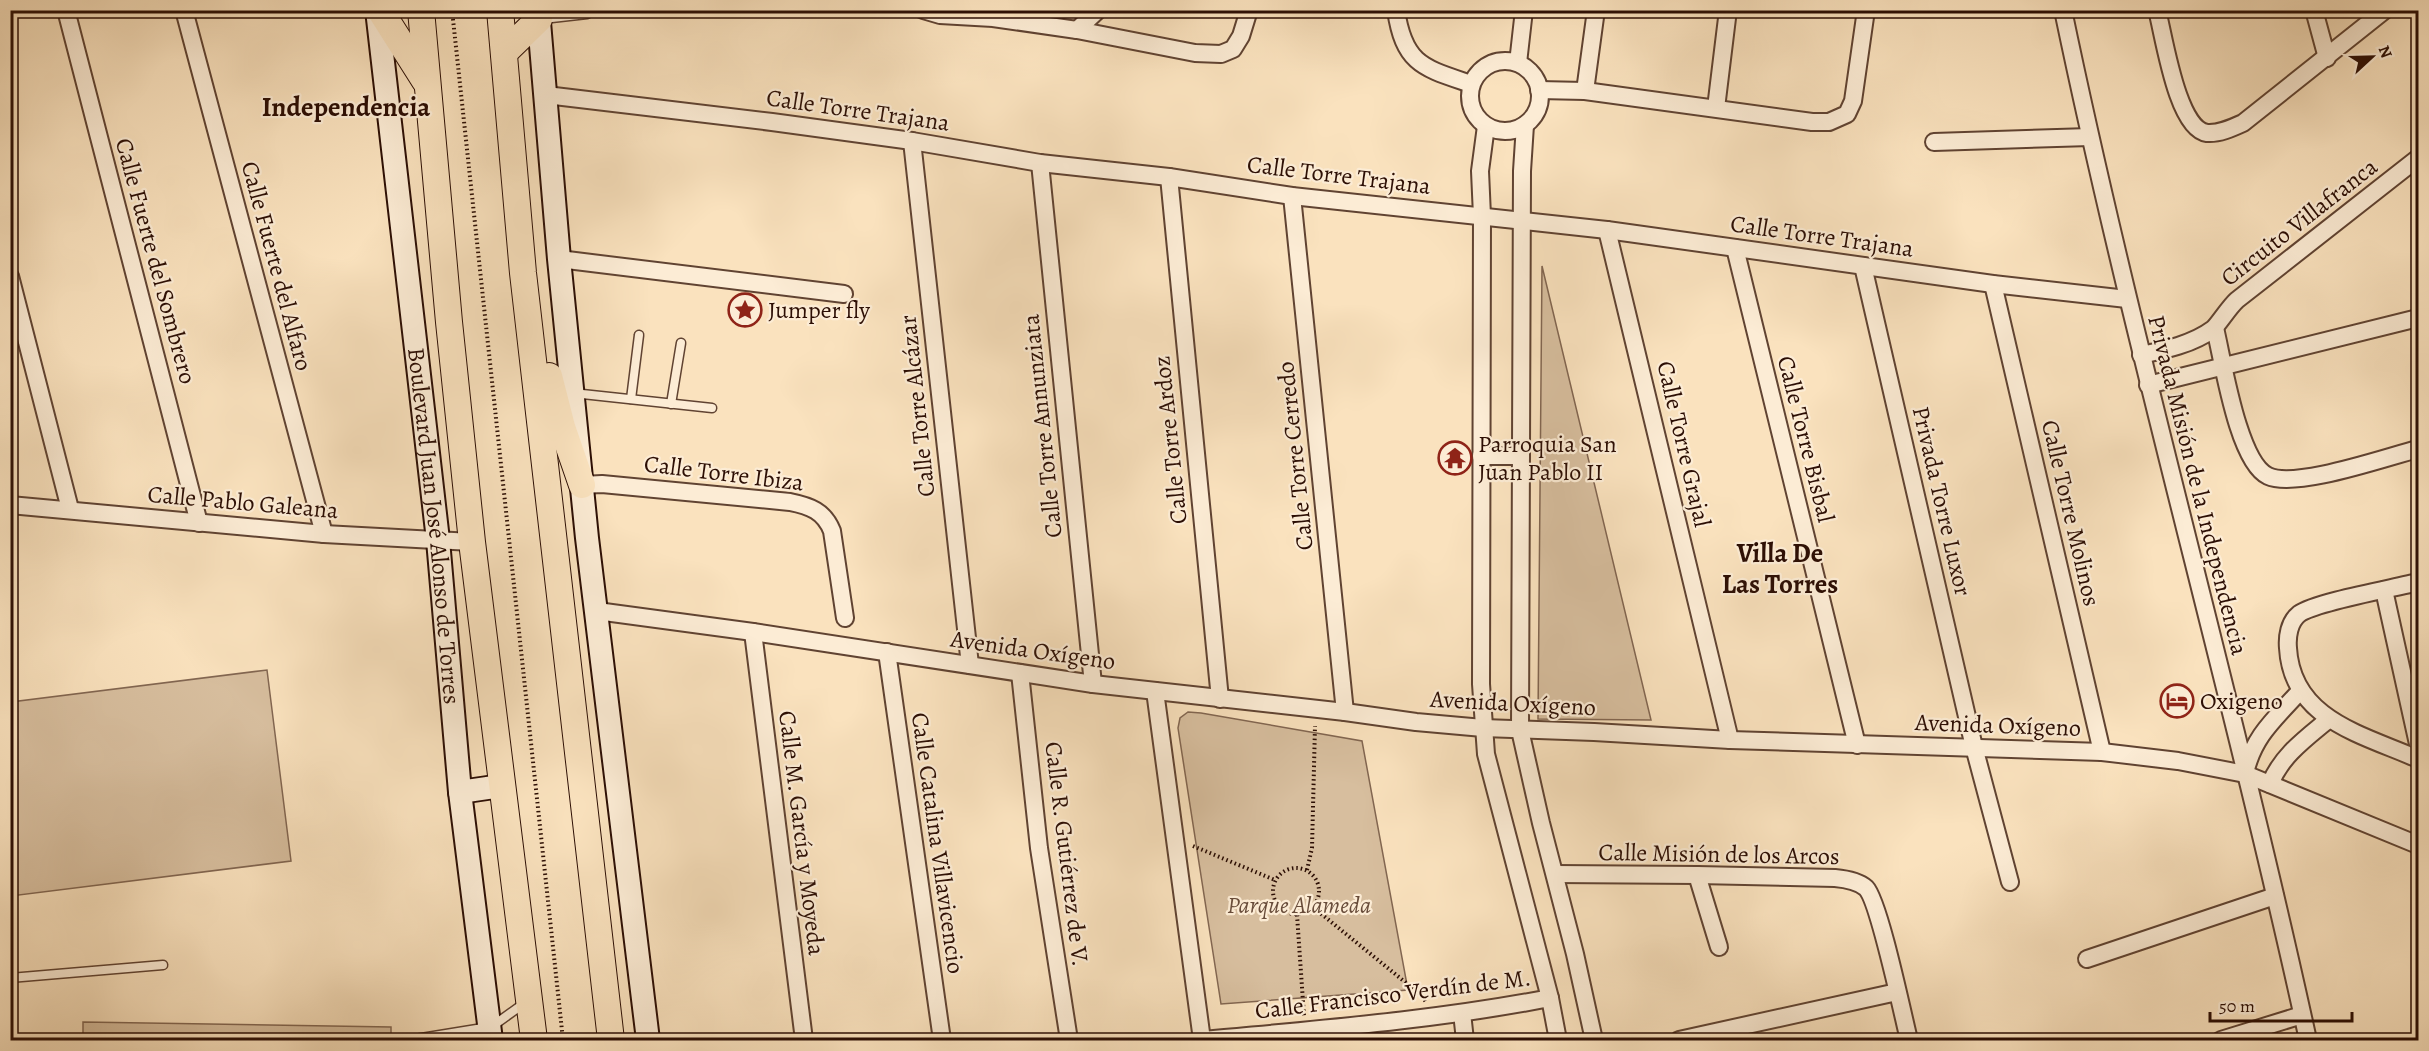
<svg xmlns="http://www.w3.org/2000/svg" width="2429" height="1051" viewBox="0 0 2429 1051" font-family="Alegreya,serif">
<rect width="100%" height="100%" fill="#fae2be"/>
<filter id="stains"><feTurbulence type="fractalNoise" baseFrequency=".00333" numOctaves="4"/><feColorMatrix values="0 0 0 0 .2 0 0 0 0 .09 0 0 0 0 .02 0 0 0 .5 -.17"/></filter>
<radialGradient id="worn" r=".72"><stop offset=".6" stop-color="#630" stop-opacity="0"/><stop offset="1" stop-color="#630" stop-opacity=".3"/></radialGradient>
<!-- green -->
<g fill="#d7be9e" stroke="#826651" stroke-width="1.5">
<polygon points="1542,266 1651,720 1538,719"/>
<polygon points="267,670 291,861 11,896 11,702"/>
<polygon points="1188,712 1201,713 1362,741 1408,990 1221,1004 1178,728 1180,718"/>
<polygon points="83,1022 391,1027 391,1040 83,1040"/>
</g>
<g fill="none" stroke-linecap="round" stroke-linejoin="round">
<!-- lane casing -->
<g stroke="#604332" stroke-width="11">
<g id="lane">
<polyline points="543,19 587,14 594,10"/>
<polyline points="573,393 712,408"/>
<polyline points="631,399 639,335"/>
<polyline points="671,404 681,343"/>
<polyline points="10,978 163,965"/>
<polyline points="409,1040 489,1027"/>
<polyline points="473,1040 526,1002"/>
</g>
</g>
<!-- street casing -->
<g stroke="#604332" stroke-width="20">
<g id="street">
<polyline points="66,10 199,523"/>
<polyline points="184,10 324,534"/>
<polyline points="923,10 940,15 993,18 1077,30 1195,53 1221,54 1233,49 1241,36 1249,10"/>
<path d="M1396,10C1404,65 1424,68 1471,84"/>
<path d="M2063,10C2135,356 2233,696 2308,1040"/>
<path d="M2157,10C2164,36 2177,129 2207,133C2219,134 2232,128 2243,123L2385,10"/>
<polyline points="2314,10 2327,58"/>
<polyline points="1077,30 1098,10"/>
<circle cx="1505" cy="96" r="35"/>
<polyline points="1518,63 1524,10"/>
<polyline points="1539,90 1585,91 1812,122 1829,122 1847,114 1853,101 1866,10"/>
<polyline points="1585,91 1596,10"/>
<polyline points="546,95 772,122 912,141 1040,163 1169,177 1292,196 1607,230 1993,284 2127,299"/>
<polyline points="1716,108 1728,10"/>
<polyline points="1525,125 1522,171 1520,730 1541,823 1575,954 1594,1040"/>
<polyline points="1486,126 1480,171 1482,216 1481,684 1486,754 1550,998 1558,1040"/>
<polyline points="912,141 970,665"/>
<polyline points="1934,142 2090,137"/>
<polyline points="1040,163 1093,684"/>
<polyline points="1169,177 1220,699"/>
<polyline points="1292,196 1345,712"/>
<polyline points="1607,230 1730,740"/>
<polyline points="1735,248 1857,745"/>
<polyline points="559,259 844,294"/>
<polyline points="1863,266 1974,747 2010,882"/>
<polyline points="10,276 70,509"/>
<polyline points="1993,284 2102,752"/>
<path d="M2215,328C2223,361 2238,462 2268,476C2296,489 2386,457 2418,449"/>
<path d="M2141,355C2165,350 2193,344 2213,329C2218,325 2229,307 2237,300L2418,158"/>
<polyline points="2148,385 2418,318"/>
<polyline points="1481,456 1521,456"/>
<path d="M582,485L602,484L790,502C810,506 824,511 832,531L845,618"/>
<polyline points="10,505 324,534 472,542"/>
<path d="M2418,582C2395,588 2315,602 2299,614C2289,622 2287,637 2288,648C2292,720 2364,735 2418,759"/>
<polyline points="2384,590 2418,744"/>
<polyline points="597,611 753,632 1093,684 1345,712 1416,722 1483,728 1594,732 1730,740 2102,752 2178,761 2245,774 2418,845"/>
<polyline points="753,632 804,1040"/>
<polyline points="887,652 942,1040"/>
<polyline points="1020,673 1039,848 1069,1040"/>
<polyline points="1155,691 1202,1040"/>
<path d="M2245,773C2254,735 2275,719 2300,691"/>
<path d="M2270,784C2282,755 2305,739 2329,719"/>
<path d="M1555,874L1697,875L1835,878C1846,879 1858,881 1866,888C1879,901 1903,1016 1909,1040"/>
<polyline points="1697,875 1719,947"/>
<polyline points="2087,959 2275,896"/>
<polyline points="1462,1013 1465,1040"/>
<path d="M1205,1040C1320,1029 1436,1020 1550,998"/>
<polyline points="1679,1040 1897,992"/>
<polyline points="2221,1040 2302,1015"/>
</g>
</g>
<!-- secondary casing -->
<g stroke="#2c0e04" stroke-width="26">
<g id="secondary">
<path id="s1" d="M377,10L438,540L460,792L491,1040"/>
<polyline points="538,10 559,259 587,538 648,1040"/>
<polyline points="460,792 501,786"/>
</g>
</g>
<!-- primary casing -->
<g stroke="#2c0e04" stroke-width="28">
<g id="primary">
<polyline points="380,10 425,81"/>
<polyline points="421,10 449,322 472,542 534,1040"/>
<polyline points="500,10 523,273 611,1040"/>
<polyline points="504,53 539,19"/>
<polyline points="549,376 562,427 582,485"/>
</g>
</g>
<!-- path -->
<g stroke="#2c0e04" stroke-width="4" stroke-dasharray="1.5 3" stroke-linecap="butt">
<polyline points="452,10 563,1040"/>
<polyline points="1193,846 1275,880"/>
<circle cx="1296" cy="891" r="23"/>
<polyline points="1307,870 1312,848 1315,726"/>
<polyline points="1314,908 1421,995 1426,1002"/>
<polyline points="1297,915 1304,1016"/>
</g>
<!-- lane -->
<use href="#lane" stroke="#fcecd5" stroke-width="8"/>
<!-- street -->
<use href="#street" stroke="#fcecd5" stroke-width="16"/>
<!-- secondary -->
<use href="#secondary" stroke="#fcecd5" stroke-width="22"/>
<!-- primary -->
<use href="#primary" stroke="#fae2be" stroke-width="26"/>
</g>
<!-- icons -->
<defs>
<g id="sight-ring" transform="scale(1.725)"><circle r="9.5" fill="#fcecd5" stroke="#8f2418" stroke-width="1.5"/><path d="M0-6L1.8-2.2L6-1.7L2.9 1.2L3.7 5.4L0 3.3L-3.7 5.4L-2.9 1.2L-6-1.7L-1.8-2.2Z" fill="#8f2418"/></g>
<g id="temple-ring" transform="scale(1.725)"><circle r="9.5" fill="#fcecd5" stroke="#8f2418" stroke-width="1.5"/><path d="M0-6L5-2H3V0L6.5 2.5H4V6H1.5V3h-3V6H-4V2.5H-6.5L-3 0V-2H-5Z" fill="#8f2418"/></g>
<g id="hotel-ring" transform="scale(1.725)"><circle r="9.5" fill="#fcecd5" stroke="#8f2418" stroke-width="1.5"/><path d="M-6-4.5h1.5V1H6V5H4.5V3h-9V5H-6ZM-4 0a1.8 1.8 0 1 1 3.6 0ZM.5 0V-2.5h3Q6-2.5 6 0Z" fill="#8f2418"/></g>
</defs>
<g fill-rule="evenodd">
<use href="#sight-ring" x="745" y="310"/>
<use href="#temple-ring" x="1455" y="458"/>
<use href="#hotel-ring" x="2177" y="701"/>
</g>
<g text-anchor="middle" stroke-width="4.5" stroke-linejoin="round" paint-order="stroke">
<!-- street labels -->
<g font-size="24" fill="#2c0e04" stroke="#fcecd5">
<text transform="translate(858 110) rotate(8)" y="8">Calle Torre Trajana</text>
<text transform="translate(1339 175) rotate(7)" y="8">Calle Torre Trajana</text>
<text transform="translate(2299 222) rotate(-38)" y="8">Circuito Villafranca</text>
<text transform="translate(1822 236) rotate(8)" y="8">Calle Torre Trajana</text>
<text transform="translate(156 261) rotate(75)" y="8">Calle Fuerte del Sombrero</text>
<text transform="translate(277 266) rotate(75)" y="8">Calle Fuerte del Alfaro</text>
<text transform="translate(917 406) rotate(-96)" y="8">Calle Torre Alcázar</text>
<text transform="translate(1042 426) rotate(-96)" y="8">Calle Torre Annunziata</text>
<text transform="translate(1806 439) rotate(76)" y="8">Calle Torre Bisbal</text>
<text transform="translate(1170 440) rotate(-96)" y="8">Calle Torre Ardoz</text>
<text transform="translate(1684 444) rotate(77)" y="8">Calle Torre Grajal</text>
<text transform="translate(1295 456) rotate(-96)" y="8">Calle Torre Cerredo</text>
<text transform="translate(724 473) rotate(7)" y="8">Calle Torre Ibiza</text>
<text transform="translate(2198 485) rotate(76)" y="8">Privada Misión de la Independencia</text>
<text transform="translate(1942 501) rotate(77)" y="8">Privada Torre Luxor</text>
<text transform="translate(243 502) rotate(5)" y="8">Calle Pablo Galeana</text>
<text transform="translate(2071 513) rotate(77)" y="8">Calle Torre Molinos</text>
<text dy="8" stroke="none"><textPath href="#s1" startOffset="519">Boulevard Juan José Alonso de Torres</textPath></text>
<text transform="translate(1033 650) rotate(8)" y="8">Avenida Oxígeno</text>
<text transform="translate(1513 703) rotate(3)" y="8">Avenida Oxígeno</text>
<text transform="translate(1998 725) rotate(2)" y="8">Avenida Oxígeno</text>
<text transform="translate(802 833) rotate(83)" y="8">Calle M. García y Moyeda</text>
<text transform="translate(938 843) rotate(82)" y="8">Calle Catalina Villavicencio</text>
<text transform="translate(1067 854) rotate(83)" y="8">Calle R. Gutiérrez de V.</text>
<text transform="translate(1719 854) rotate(1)" y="8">Calle Misión de los Arcos</text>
<text transform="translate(1393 994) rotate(-7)" y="8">Calle Francisco Verdín de M.</text>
</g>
<!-- poi labels -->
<g font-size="24" fill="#2c0e04" stroke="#fcecd5" text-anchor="start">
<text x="768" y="318">Jumper fly</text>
<text x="1478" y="452">Parroquia San<tspan x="1478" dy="28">Juan Pablo II</tspan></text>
<text x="2200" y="709">Oxigeno</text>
</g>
<!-- park labels -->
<g font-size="24" font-style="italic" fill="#684c3a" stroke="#fcecd5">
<text x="1299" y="913">Parque Alameda</text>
</g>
<!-- quarter labels -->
<g font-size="27" font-weight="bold" fill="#2c0e04" stroke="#fcecd5">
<text x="346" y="116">Independencia</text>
<text x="1780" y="562">Villa De<tspan x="1780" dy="31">Las Torres</tspan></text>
</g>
</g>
<!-- margin -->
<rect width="2429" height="1051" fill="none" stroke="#fae2be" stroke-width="36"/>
<rect x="12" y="12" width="2405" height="1027" fill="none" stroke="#2c0e04" stroke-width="3"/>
<rect x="18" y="18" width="2393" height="1015" fill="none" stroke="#2c0e04" stroke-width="1.5"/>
<!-- north arrow -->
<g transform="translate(2372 57) rotate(68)" stroke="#fcecd5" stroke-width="4.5" paint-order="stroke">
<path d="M0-4.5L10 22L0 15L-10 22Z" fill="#2c0e04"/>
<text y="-9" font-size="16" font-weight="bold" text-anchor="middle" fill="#2c0e04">N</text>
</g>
<!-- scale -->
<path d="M2210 1012v9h142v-9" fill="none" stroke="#2c0e04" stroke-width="3"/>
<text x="2219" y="1012" font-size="18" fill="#2c0e04" stroke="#fcecd5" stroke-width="4.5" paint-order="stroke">50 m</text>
<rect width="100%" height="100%" filter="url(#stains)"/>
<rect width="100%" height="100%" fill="url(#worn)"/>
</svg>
